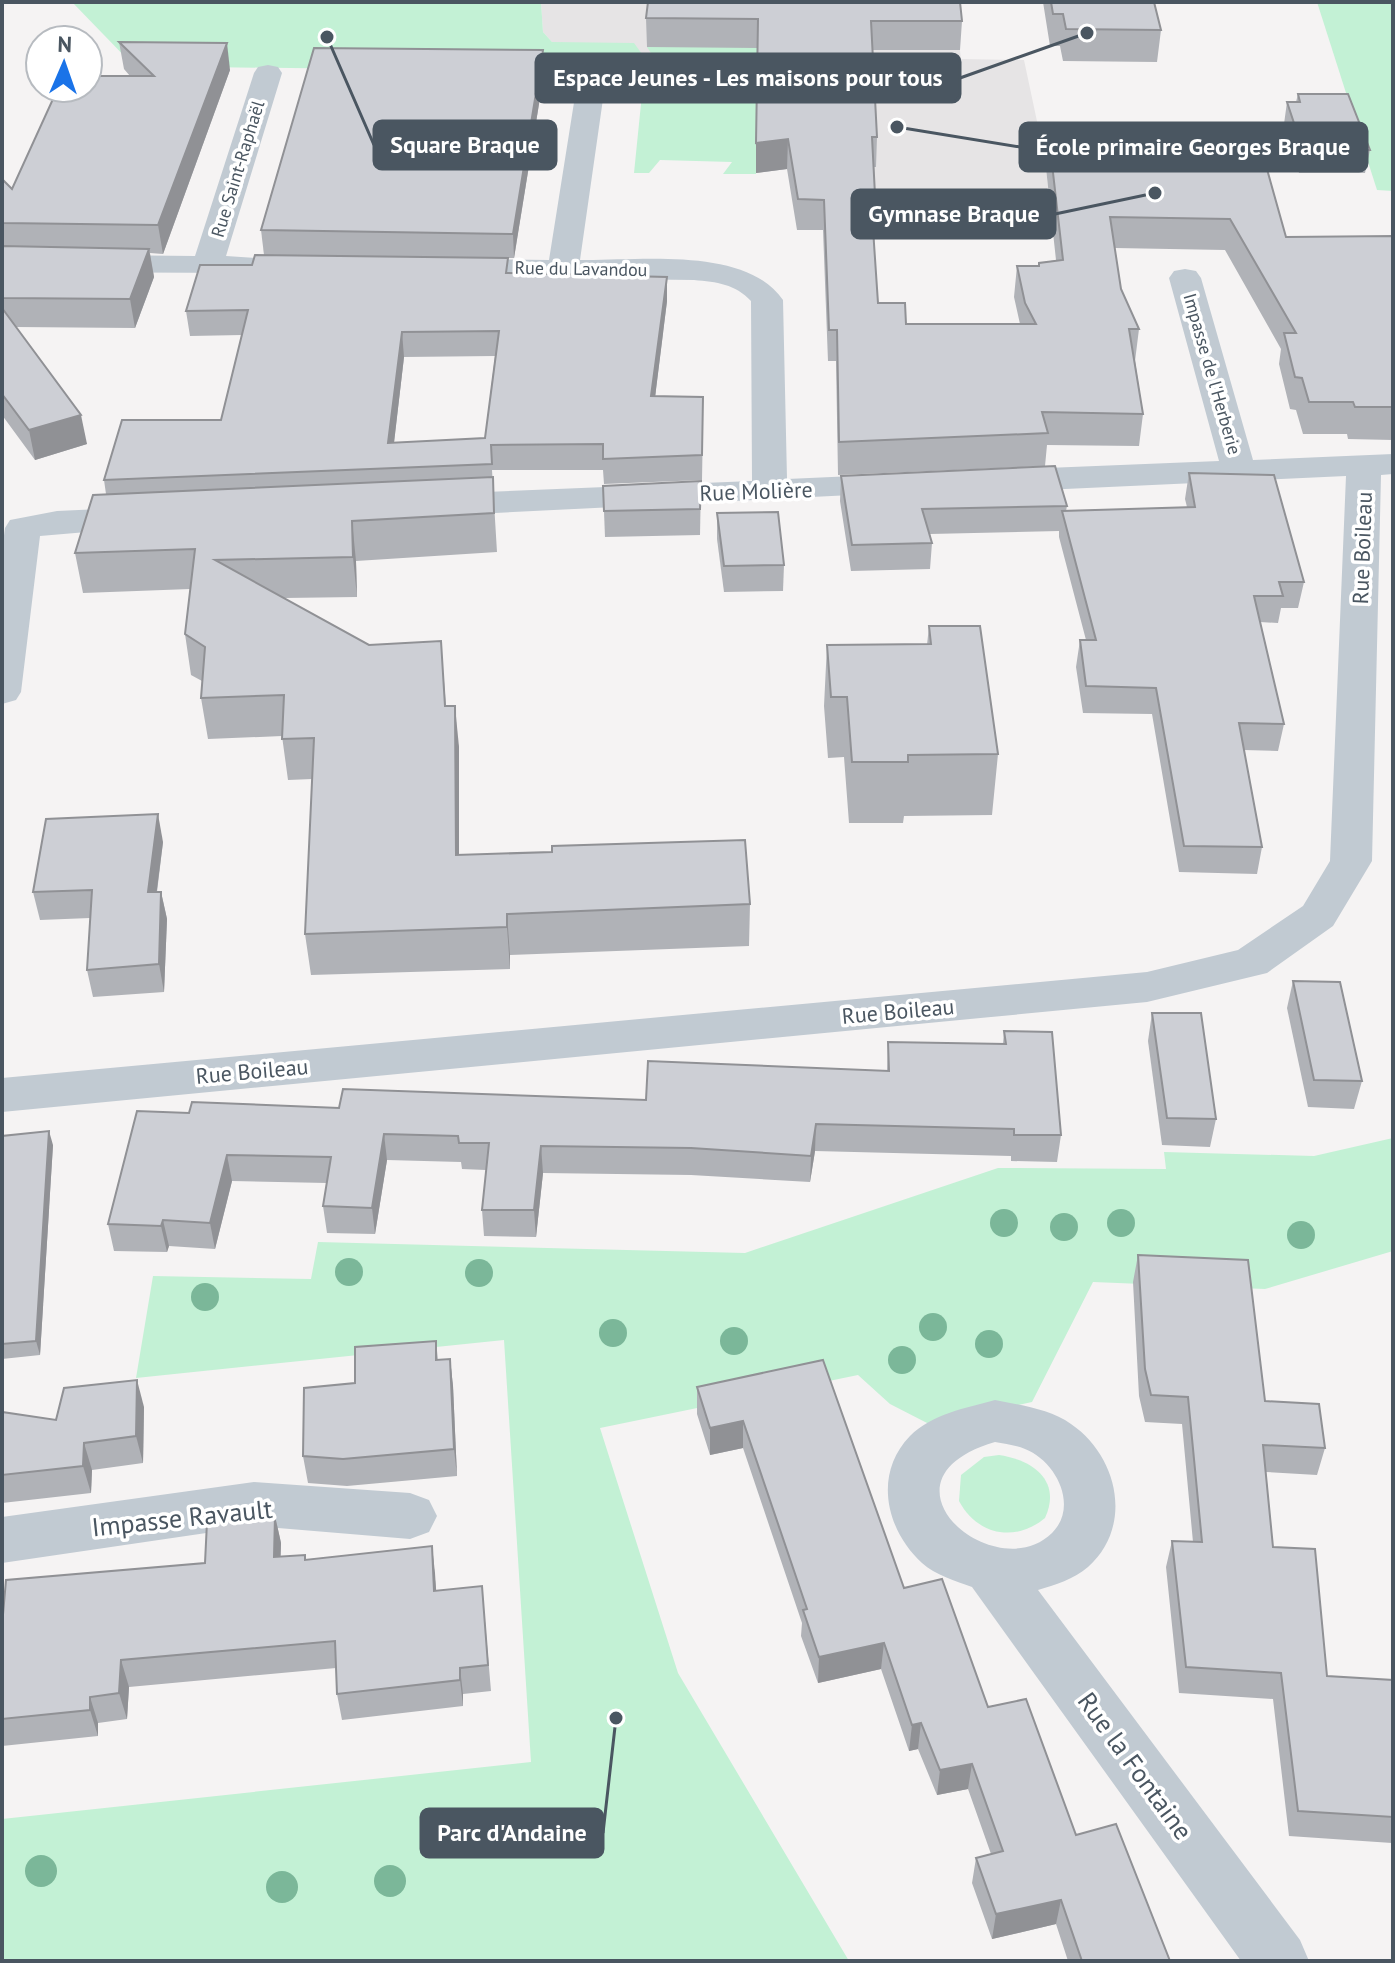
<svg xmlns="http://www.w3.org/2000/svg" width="1395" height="1963" viewBox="0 0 1395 1963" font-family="'PT Sans',sans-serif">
<rect width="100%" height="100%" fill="#f5f3f3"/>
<!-- education -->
<polygon fill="#e6e4e5" points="541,2 955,7 961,59 1024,60 1045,159 1052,225 838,225 839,167 756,166 757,81 647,78 552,42 543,32"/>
<!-- green -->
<g fill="#c3f1d5">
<polygon points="72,2 541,2 543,32 552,42 634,43 660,79 590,63 580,72 134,66"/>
<polygon points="1317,2 1393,2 1393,191 1377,190"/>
<polygon points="758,38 757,81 668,79 647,47 691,47"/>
<polygon points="642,94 757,95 756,174 723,174 732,162 660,160 649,173 634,173"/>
<polygon points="1393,1138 1393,1251 1265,1289 1093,1282 1032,1402 929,1424 890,1404 858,1375 600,1428 678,1673 849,1961 2,1961 2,1819 531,1762 504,1340 136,1378 153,1276 311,1279 318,1242 745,1253 998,1168 1166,1169 1164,1152 1314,1156"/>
<path d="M999,1455C1033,1460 1062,1481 1045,1518C1015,1543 977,1535 959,1501L961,1475L984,1457Z"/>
</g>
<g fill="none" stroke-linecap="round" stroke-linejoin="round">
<!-- minor -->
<g fill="#c1cad2" fill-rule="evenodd">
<path d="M593,63L603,65L607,71L580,260C639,261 746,246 783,300L787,479L899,474L911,478L917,485L911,492L436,516L423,513L418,505L423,497L436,494L752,481L751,301C735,284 717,282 694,280L448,277L437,275L432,268L437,261L448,259L549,260L579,71L583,65Z"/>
<polygon points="268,65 278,67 282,73 226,256 271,259 276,266 271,273 2,272 2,254 195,256 254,73 258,67"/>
<polygon points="1185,269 1196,271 1201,278 1253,460 1393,454 1393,474 1381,475 1372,861 1333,926 1267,973 1147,1002 2,1112 2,1078 1147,972 1238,950 1303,906 1330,861 1346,476 1000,492 988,488 982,481 988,474 1000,470 1219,461 1169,278 1174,271"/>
<polygon points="144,507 157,510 162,518 157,526 40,536 21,692 16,700 2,704 2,550 5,528 10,520 57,511"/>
<path d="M995,1400C1020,1405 1050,1409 1071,1424C1118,1456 1134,1526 1088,1567C1074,1579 1055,1585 1038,1590L1300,1940L1309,1961H1241L972,1587C956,1581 935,1575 922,1563C886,1530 873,1474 910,1436C932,1414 966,1408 995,1400ZM995,1442C1005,1444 1016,1445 1025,1449C1056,1461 1079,1506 1052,1533C995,1589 866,1480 995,1442Z"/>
<polygon points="254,1482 410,1493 429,1500 437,1516 429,1532 410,1539 254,1526 2,1563 2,1517"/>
</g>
</g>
<!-- trees -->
<g fill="#7bb799">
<circle cx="1004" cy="1223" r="14"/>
<circle cx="1121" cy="1223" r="14"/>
<circle cx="1064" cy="1227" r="14"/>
<circle cx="1301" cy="1235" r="14"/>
<circle cx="349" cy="1272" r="14"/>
<circle cx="479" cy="1273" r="14"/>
<circle cx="205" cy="1297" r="14"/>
<circle cx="933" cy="1327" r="14"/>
<circle cx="613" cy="1333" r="14"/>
<circle cx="734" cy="1341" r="14"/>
<circle cx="989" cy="1344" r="14"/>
<circle cx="902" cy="1360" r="14"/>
<circle cx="41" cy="1871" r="16"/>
<circle cx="390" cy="1881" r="16"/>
<circle cx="282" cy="1887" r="16"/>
</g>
<!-- wall -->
<g fill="#b0b2b7" fill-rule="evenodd">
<polygon points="1043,2 1154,2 1161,30 1157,62 1063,61 1060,46 1050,46"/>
<polygon points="646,18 962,21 960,50 872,50 877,137 876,167 874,167 876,214 874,245 878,303 906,324 1020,324 1014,297 1017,266 1039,266 1039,263 1056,260 1045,159 1048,129 1286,237 1393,236 1393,440 1348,439 1347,434 1303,434 1296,410 1290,409 1279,364 1281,349 1225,250 1115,248 1121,289 1139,329 1135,361 1143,414 1139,446 1047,445 1045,466 838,475 836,361 828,361 823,230 797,230 787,169 756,173 758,48 647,47"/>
<polygon points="119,42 230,70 163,254 150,253 154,277 135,328 16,327 87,444 35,460 2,415 2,179 12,189 130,76 124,69"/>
<polygon points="544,73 514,258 264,255 261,230"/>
<polygon points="1298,94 1370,150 1365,173 1299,173 1284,124 1287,102 1296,102"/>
<path d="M509,273L667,277V301L655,397L703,422L702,480L604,484L603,470H492L497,552L356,561L357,597L284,598L369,645L444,681L446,706L459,747V855L750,904L749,946L510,955V969L311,975L305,934L312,779L288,780L282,736L208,739L201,698L202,681L191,675L185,634L190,589L83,593L75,553L106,494L104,480L221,420L242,335L190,336L186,311ZM495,356L485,438L394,443L404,357Z"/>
<polygon points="1189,473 1304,582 1298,608 1281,608 1278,623 1260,622 1284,724 1278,751 1244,750 1262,847 1257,874 1179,872 1152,714 1083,713 1076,667 1080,640 1086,640 1059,537 1059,531 930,534 932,543 930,569 851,571 840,501 841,476 1067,506 1066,511 1187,507 1185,499"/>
<polygon points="701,481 700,535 605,537 603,486"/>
<polygon points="717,513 784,565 783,591 724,592 717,539"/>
<polygon points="929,626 998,754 992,815 904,816 903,823 849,823 844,757 828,758 824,706 827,645 927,645"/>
<polygon points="163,842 157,892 161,892 167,919 164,992 93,997 87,970 90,918 40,920 33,892"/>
<polygon points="1293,981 1362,1081 1354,1109 1308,1107 1287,1008"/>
<polygon points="1152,1013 1216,1119 1210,1147 1162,1145 1148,1041"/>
<polygon points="1004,1031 1061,1135 1057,1162 1011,1161 1011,1156 815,1151 810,1182 691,1175 543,1173 536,1237 484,1236 482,1210 486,1170 462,1169 461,1162 387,1160 375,1234 327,1233 323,1206 327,1183 232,1181 215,1249 169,1246 167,1252 114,1251 108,1224 189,1113 646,1100 887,1071 888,1042 1003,1044"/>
<polygon points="2,1136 53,1145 40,1355 2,1359"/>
<polygon points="1138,1255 1265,1401 1325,1448 1317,1475 1266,1472 1273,1547 1327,1676 1393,1680 1393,1854 1392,1843 1289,1836 1273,1699 1179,1693 1166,1567 1172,1541 1193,1542 1182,1424 1145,1422 1139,1396 1133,1282"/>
<polygon points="436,1341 438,1360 450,1359 453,1386 457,1476 347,1486 308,1483 303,1456 355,1383"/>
<polygon points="823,1360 904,1588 1076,1835 1170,1961 1068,1961 1056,1924 992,1939 972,1883 976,1858 991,1854 968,1789 937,1795 918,1749 909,1751 881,1669 818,1683 801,1636 802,1623 743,1448 710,1455 697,1414 697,1387"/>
<polygon points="144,1407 143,1463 92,1470 91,1493 2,1503 2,1412 56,1420"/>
<polygon points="275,1516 281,1543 280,1557 305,1555 306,1560 432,1546 436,1591 482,1586 491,1691 463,1694 463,1706 342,1720 337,1694 336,1668 129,1687 127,1719 98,1723 98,1736 2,1746 2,1626 205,1563"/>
</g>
<!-- shaded-wall -->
<g fill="#909195">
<polygon points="227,43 230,70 163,254 158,225"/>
<polygon points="543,50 544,73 514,258 513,234"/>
<polygon points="788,139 787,169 756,173 756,143"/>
<polygon points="149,249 154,277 135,328 130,299"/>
<polygon points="667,277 667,301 652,422 651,396"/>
<polygon points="402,332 404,357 391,468 388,443"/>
<polygon points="81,415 87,444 35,460 29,430"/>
<polygon points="352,521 356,561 357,597 353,557"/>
<polygon points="455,706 459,747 459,897 456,855"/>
<polygon points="158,814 163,842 153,920 148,892"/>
<polygon points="161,892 167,919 164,992 159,964"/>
<polygon points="507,914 510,955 510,969 507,927"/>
<polygon points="816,1124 815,1151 810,1182 811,1156"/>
<polygon points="49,1131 53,1145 40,1355 36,1341"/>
<polygon points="384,1134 387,1160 375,1234 372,1208"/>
<polygon points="541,1146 543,1173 536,1237 534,1210"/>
<polygon points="227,1155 232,1181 215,1249 210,1223"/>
<polygon points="163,1220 169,1246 167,1252 161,1226"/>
<polygon points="450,1359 453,1386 457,1476 454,1449"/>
<polygon points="137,1380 144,1407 143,1463 136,1436"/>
<polygon points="743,1421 743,1448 710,1455 710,1428"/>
<polygon points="84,1443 92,1470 91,1493 83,1466"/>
<polygon points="275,1516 281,1543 280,1584 274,1557"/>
<polygon points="432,1546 435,1573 438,1618 434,1591"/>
<polygon points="884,1643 881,1669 818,1683 819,1657"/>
<polygon points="121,1660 129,1687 127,1719 119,1693"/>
<polygon points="460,1668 463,1694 463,1706 460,1680"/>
<polygon points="90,1697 98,1723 98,1736 90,1710"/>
<polygon points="921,1723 918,1749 909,1751 912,1725"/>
<polygon points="972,1764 968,1789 937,1795 940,1770"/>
<polygon points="1061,1900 1056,1924 992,1939 996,1914"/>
</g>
<!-- building -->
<g fill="#cdcfd5" stroke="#909195" stroke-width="2" fill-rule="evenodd">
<polygon points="648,2 960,2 962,21 871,21 877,137 872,137 876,214 872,214 878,303 905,303 906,324 1036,324 1025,303 1017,266 1039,266 1039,263 1063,260 1048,129 1256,130 1286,237 1393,236 1393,407 1355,407 1353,402 1309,402 1302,378 1295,377 1284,333 1296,333 1230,219 1110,217 1121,289 1139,329 1129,329 1143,414 1042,412 1048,433 839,442 837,330 829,330 824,200 798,199 788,139 756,143 758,19 646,18"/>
<polygon points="1051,2 1154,2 1161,30 1066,29 1063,14 1053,14"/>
<polygon points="119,42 227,43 158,225 2,223 2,179 12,189 58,88 88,88 88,76 154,76"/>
<polygon points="314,48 543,50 513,234 261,230"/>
<polygon points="1298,94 1348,94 1370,150 1303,150 1287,102 1300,102"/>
<polygon points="2,246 149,249 130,299 2,298"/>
<path d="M255,255L508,258L506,273L667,277L651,396L703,397L702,455L603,459V444L491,445L492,464L104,480L122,420H221L248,310L186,311L200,265H252ZM499,331L485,438L388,443L402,332Z"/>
<polygon points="2,308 81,415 29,430 2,394"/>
<polygon points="1055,466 1067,506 922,509 932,543 852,545 841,476"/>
<polygon points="1189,473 1274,475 1304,582 1279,582 1283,596 1254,596 1284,724 1239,723 1262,847 1184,846 1156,688 1086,686 1080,640 1096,640 1062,511 1195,507"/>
<polygon points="493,477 494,513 352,521 353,557 215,560 369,645 441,641 445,706 455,706 456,855 552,852 552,846 745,840 750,904 507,914 507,927 305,934 314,738 282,739 284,695 201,698 205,647 185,634 195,549 75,553 93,495"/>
<polygon points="701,481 700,509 604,511 603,486"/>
<polygon points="778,512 784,565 724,566 717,513"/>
<polygon points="929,626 980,626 998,754 908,755 908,762 852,762 847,697 831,697 827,645 931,644"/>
<polygon points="158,814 148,892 161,892 159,964 87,970 92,890 33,892 46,819"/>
<polygon points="1293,981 1340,982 1362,1081 1314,1080"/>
<polygon points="1152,1013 1201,1013 1216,1119 1167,1118"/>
<polygon points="1004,1031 1052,1032 1061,1135 1014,1135 1014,1129 816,1124 811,1156 691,1148 541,1146 534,1210 482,1210 489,1143 459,1143 458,1136 384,1134 372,1208 323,1206 331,1157 227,1155 210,1223 163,1220 161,1226 108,1224 137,1111 189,1113 192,1102 339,1108 343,1089 646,1100 648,1061 889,1071 888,1042 1006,1044"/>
<polygon points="49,1131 36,1341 2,1344 2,1136"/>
<polygon points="1138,1255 1248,1260 1265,1401 1319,1404 1325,1448 1263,1445 1273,1547 1315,1549 1327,1676 1393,1680 1393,1817 1298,1811 1281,1673 1186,1667 1172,1541 1202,1542 1188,1397 1151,1395 1145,1369"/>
<polygon points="436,1341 436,1360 450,1359 454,1449 343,1459 303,1456 304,1388 355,1383 355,1347"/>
<polygon points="823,1360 904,1588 942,1579 988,1707 1026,1699 1076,1835 1116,1824 1170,1961 1082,1961 1061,1900 996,1914 976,1858 1003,1851 972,1764 940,1770 921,1723 912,1725 884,1643 819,1657 803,1610 807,1609 743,1421 710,1428 697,1387"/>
<polygon points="137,1380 136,1436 84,1443 83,1466 2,1475 2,1412 56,1420 64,1388"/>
<polygon points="275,1516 274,1557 305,1555 305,1560 432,1546 434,1591 482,1586 488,1665 460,1668 460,1680 337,1694 335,1641 121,1660 119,1693 90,1697 90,1710 2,1719 2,1626 6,1580 205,1563 207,1522"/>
</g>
<g text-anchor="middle" stroke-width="7" stroke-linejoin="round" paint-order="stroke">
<!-- far-street labels -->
<g font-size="18" fill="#4a5661" stroke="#fff">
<text transform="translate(238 169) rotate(-73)" y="6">Rue Saint-Raphaël</text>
<text transform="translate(581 269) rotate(1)" y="6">Rue du Lavandou</text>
<text transform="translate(1212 374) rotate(74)" y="6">Impasse de l'Herberie</text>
</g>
<!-- street labels -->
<g font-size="22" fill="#4a5661" stroke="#fff">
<text transform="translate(756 491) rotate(-2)" y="8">Rue Molière</text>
<text transform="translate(1362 548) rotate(-88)" y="8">Rue Boileau</text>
<text transform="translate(898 1011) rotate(-5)" y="8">Rue Boileau</text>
<text transform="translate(252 1071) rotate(-5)" y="8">Rue Boileau</text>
</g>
<!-- near-street labels -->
<g font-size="26" fill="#4a5661" stroke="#fff">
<text transform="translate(182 1518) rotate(-6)" y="9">Impasse Ravault</text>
<text transform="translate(1135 1766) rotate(54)" y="9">Rue la Fontaine</text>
</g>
</g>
<!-- callouts -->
<path fill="none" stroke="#4a5661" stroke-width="3" d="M1087 33L960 78M327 37L374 145M897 127L1020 147M1155 193L1055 214M616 1718L603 1833"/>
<g fill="#4a5661" stroke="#fff" stroke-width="3">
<circle cx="1087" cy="33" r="8"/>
<circle cx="327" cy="37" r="8"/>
<circle cx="897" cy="127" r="8"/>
<circle cx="1155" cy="193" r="8"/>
<circle cx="616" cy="1718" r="8"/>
</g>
<g fill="#4a5661" stroke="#4a5661" stroke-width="3">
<rect x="536" y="54" width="424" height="48" rx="8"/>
<rect x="374" y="121" width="182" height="48" rx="8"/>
<rect x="1020" y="123" width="347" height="48" rx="8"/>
<rect x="852" y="190" width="203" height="48" rx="8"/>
<rect x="421" y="1809" width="182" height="48" rx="8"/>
</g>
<g font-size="24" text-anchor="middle" font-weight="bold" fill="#fff">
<text x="748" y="86">Espace Jeunes - Les maisons pour tous</text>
<text x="465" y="153">Square Braque</text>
<text x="1193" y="155">École primaire Georges Braque</text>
<text x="954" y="222">Gymnase Braque</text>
<text x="512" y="1841">Parc d'Andaine</text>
</g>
<!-- border -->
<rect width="1395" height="1963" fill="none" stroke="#4a5661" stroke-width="8"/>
<!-- north arrow -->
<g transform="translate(64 64) rotate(2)"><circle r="38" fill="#ffffff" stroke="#b7bbc0" stroke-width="2"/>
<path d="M0-6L14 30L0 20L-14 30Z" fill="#1a73e8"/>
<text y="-12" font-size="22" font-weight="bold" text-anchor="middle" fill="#4a5661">N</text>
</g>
</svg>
